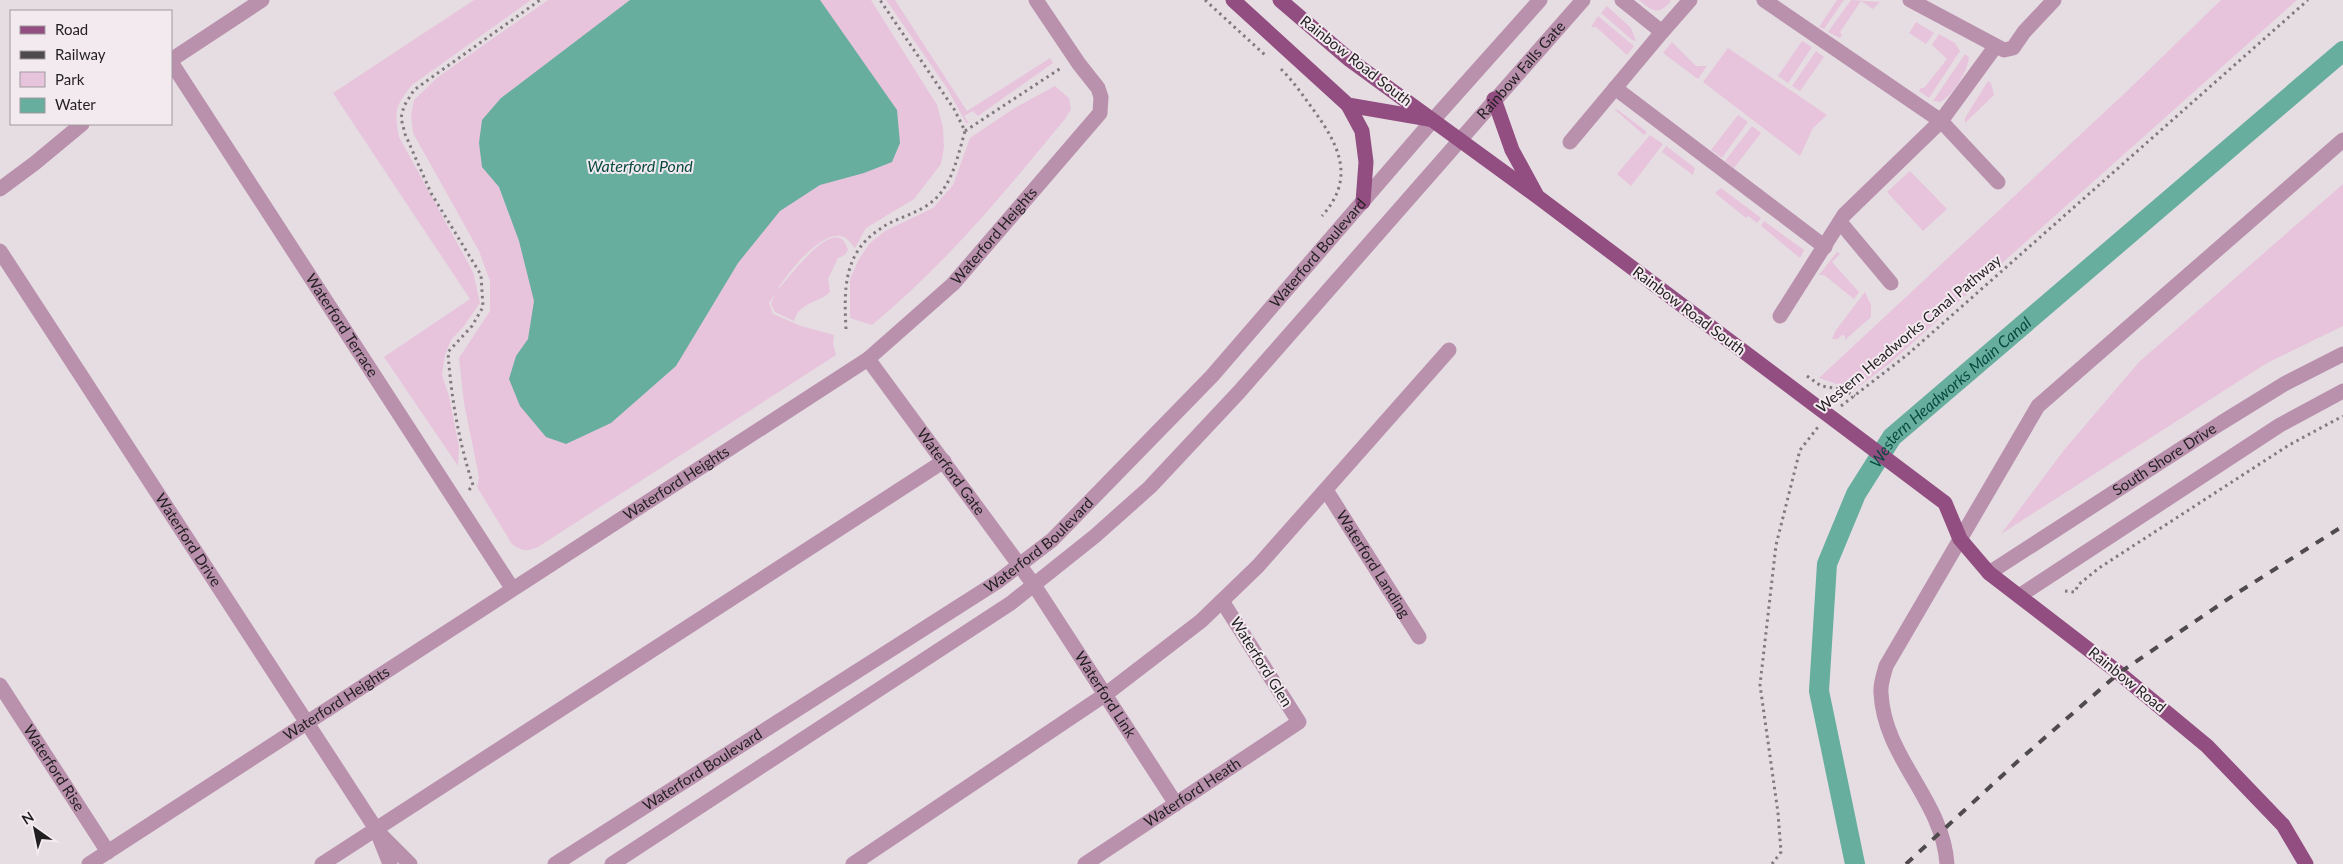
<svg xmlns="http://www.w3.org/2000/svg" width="2343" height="864" viewBox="0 0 2343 864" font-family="Lato,sans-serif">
<rect width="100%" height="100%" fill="#e6dde3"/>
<!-- green -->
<g fill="#e7c4dc">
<path d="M474,0H531L412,85C395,106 394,111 399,137L473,272L480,303L464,326L451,340L445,355L442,375L449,396L459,447L458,466L384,357L470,299L333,93Z"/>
<path d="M548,0H871L937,105L943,127L944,147L941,164L914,199L866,228L855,248C852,245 848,239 844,237C823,227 786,275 777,290C787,282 837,208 848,250L845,255L838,258L828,279L830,292C819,303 799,302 794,321L775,312L771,304L775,294L769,303L773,314L801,326L834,335L833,344L836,355L538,547C527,552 521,551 512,544L477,487L479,477L464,403L459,358L490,311V281L479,251L413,133L411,116L414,100L438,77Z"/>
<polygon points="886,0 895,0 967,111 1050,58 1053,63 978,116 973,111 964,116 969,123 966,123 947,88"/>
<path d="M1639,0H1670L1671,1C1658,16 1652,11 1639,0Z"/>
<polygon points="1837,0 1844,0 1824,29 1819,27"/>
<polygon points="1851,0 1880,2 1873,9 1861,1 1840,32 1842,35 1840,38 1828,32"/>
<polygon points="2221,0 2297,0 1890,363 1854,390 1819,378 2125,93"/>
<polygon points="1607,6 1631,28 1636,41 1632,40 1601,13"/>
<polygon points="1598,16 1634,46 1627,55 1596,27 1591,27"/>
<polygon points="1916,22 1934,33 1926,44 1909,33"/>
<polygon points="1939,34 1955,43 1960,51 1929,98 1919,91 1921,88 1924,88 1947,59 1932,45"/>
<polygon points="1802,41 1812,47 1788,83 1778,76"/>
<polygon points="1672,42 1696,66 1707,66 1698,79 1663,53"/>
<polygon points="1728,48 1827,115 1813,128 1800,156 1703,82"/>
<polygon points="1816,51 1824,57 1800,91 1792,86"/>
<path d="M1965,54L1969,57C1968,70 1953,96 1940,102L1933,101Z"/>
<polygon points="1988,81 1991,83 1994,95 1965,123 1965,118"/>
<path d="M1055,86L1069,98L1071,109L1065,119C1005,192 945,265 872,325L850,318V279L859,259L870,243L885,231L933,208L953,185L970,138L1013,109Z"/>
<polygon points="1614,109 1618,110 1647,132 1644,135"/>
<polygon points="1738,115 1748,122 1722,158 1711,150"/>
<polygon points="1752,126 1761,133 1734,168 1725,161"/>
<polygon points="1650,135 1663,144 1631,186 1617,174"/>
<polygon points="1666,146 1695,168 1693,175 1662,152"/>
<polygon points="1910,171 1947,209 1923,231 1887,192"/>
<polygon points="2343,184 2343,326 2267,363 2001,534 2064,450 2139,362"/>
<polygon points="1721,188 1761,218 1757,223 1748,216 1746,218 1715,193"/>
<polygon points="1764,221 1804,250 1800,258 1761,226"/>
<polygon points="1837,252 1840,254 1832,262 1859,292 1854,299 1824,275 1819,275"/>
<polygon points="1865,292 1871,305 1871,317 1845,340 1845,336 1842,335 1838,339 1832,339 1836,330"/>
</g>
<!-- water -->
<polygon fill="#67ae9f" points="630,0 820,0 897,110 900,143 892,162 864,173 820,185 780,211 738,263 676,366 611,423 566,444 546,437 520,406 509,379 516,356 528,339 534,301 519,241 499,187 482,167 479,143 482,120 501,98"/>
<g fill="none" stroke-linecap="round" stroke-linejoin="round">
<!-- canal -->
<path stroke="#67ae9f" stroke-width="20" id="s1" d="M1855,864L1819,691L1827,564L1856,494L1892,437L2343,51"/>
<!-- path -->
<g stroke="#807a7e" stroke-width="3" stroke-dasharray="2.5 4" stroke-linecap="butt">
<polyline points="1205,0 1265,55"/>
<path d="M1281,69C1294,82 1304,97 1315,112C1340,147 1355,179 1322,216"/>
<polyline points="965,131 1061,68"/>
<path d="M846,329C844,290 843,253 880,229C896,217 919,214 934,200C953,183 958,155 965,131L954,109L880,0"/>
<polyline points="1807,376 1821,386 1841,389 1855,396"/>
<polyline points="1841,406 1907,355 2308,0"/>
<path d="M469,490L473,485C459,443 451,397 448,352L472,326L483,307L481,275L431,193L405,134L401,118L404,106L414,90L540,0"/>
<polyline points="2065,591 2075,592 2078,585 2099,568 2289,445 2343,416"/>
<polyline points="1772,864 1781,852 1778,813 1760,685 1776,545 1800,450 1818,427"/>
</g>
<!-- minor -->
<g stroke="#b991ad" stroke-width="15">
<polyline points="1764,0 1941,121 1998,182"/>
<polyline points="1910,0 2004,50 2013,48 2024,32 2054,0"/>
<polyline points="1662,32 1690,0"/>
<polyline points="171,60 262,0"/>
<path id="s2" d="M171,62L512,588"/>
<polyline points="1615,88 1825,247"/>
<polyline points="1570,142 1662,32 1622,0"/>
<polyline points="0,189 35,163 82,124"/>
<polyline points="1840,222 1891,283"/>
<path id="s3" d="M0,251L376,829L390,864"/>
<polyline points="1780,316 1844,215 1941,121 1995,47"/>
<path id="s4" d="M868,359L1034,585L1176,804"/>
<path id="s5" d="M1326,490L1419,637"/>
<path id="s6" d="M1989,573L2221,423L2286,383L2343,354"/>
<polyline points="2019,596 2280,425 2343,391"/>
<path id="s7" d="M0,685L108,852"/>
<polyline points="382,836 410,864"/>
<path id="s8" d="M89,864L868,359L953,284L1100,113L1101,97L1098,88L1079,64L1036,0"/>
<polyline points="322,864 944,461"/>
<path id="s9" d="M555,864L997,582L1052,540L1212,376L1433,120L1540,0"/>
<path id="s10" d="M612,864L1011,603L1095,536L1150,487L1239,392L1583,0"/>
<polyline points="853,864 1106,694 1201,621 1258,566 1449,350"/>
<path id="s11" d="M1085,864L1299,722L1222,601"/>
<path d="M1947,864C1943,800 1884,758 1881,693C1880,684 1884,674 1886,666L2038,406L2343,140"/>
</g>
<!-- major -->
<g stroke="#924d81" stroke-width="15">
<polyline points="1233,0 1348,105 1429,119"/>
<polyline points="1280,0 1350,60 1538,197 1945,503 1960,539 1989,573 2119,673 2207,746 2283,825 2306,864"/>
<polyline points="1494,99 1512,150 1536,194"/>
<polyline points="1348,105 1362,131 1366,162 1363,202"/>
</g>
<!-- rail -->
<polyline stroke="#4e4a4d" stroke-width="4" stroke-dasharray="9 9" stroke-linecap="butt" points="1906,864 2017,762 2119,673 2234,595 2343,526"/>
</g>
<g text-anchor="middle" stroke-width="4" stroke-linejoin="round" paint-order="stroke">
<!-- street labels -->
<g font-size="15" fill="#221f21" stroke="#f3eaf0">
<text transform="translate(1356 61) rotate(38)" y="5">Rainbow Road South</text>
<text dy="5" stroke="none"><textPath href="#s10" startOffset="1216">Rainbow Falls Gate</textPath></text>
<text dy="5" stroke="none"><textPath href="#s8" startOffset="1105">Waterford Heights</textPath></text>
<text dy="5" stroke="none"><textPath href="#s9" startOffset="985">Waterford Boulevard</textPath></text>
<text transform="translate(1689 311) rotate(37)" y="5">Rainbow Road South</text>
<text dy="5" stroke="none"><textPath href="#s2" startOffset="314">Waterford Terrace</textPath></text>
<text transform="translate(1909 334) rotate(-40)" y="5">Western Headworks Canal Pathway</text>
<text dy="5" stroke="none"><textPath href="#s6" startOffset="209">South Shore Drive</textPath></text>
<text dy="5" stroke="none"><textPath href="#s4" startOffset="140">Waterford Gate</textPath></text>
<text dy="5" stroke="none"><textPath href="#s8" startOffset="700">Waterford Heights</textPath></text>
<text dy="5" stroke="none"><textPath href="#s3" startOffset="345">Waterford Drive</textPath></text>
<text dy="5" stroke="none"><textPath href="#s9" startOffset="580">Waterford Boulevard</textPath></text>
<text dy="5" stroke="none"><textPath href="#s5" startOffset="88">Waterford Landing</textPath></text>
<text transform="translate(1261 662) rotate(58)" y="5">Waterford Glen</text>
<text transform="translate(2127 680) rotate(39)" y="5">Rainbow Road</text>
<text dy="5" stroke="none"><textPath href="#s4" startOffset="411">Waterford Link</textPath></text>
<text dy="5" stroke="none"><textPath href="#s8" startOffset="295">Waterford Heights</textPath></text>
<text dy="5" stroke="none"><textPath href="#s7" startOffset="99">Waterford Rise</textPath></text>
<text dy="5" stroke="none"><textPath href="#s9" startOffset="175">Waterford Boulevard</textPath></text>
<text dy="5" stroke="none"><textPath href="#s11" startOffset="129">Waterford Heath</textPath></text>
</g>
<!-- water labels -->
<g font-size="16" font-style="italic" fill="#084a40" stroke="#f3eaf0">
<text x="640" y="172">Waterford Pond</text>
<text dy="6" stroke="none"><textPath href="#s1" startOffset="520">Western Headworks Main Canal</textPath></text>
</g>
</g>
<!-- legend -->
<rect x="10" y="10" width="162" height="115" fill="#f3eaf0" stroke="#9f999d"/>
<rect x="20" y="26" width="25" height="8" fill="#924d81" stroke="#9f999d"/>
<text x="55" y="35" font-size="15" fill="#221f21">Road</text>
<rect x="20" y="51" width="25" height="8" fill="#4e4a4d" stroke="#9f999d"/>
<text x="55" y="60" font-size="15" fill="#221f21">Railway</text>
<rect x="20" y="72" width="25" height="15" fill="#e7c4dc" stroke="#9f999d"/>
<text x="55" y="85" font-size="15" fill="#221f21">Park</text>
<rect x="20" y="98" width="25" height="15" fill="#67ae9f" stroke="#9f999d"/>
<text x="55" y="110" font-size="15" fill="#221f21">Water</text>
<!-- north arrow -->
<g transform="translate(35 829) rotate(327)" stroke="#f3eaf0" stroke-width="4" paint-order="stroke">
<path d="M0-4L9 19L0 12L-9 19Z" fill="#221f21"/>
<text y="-8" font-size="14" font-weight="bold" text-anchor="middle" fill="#221f21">N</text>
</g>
</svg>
